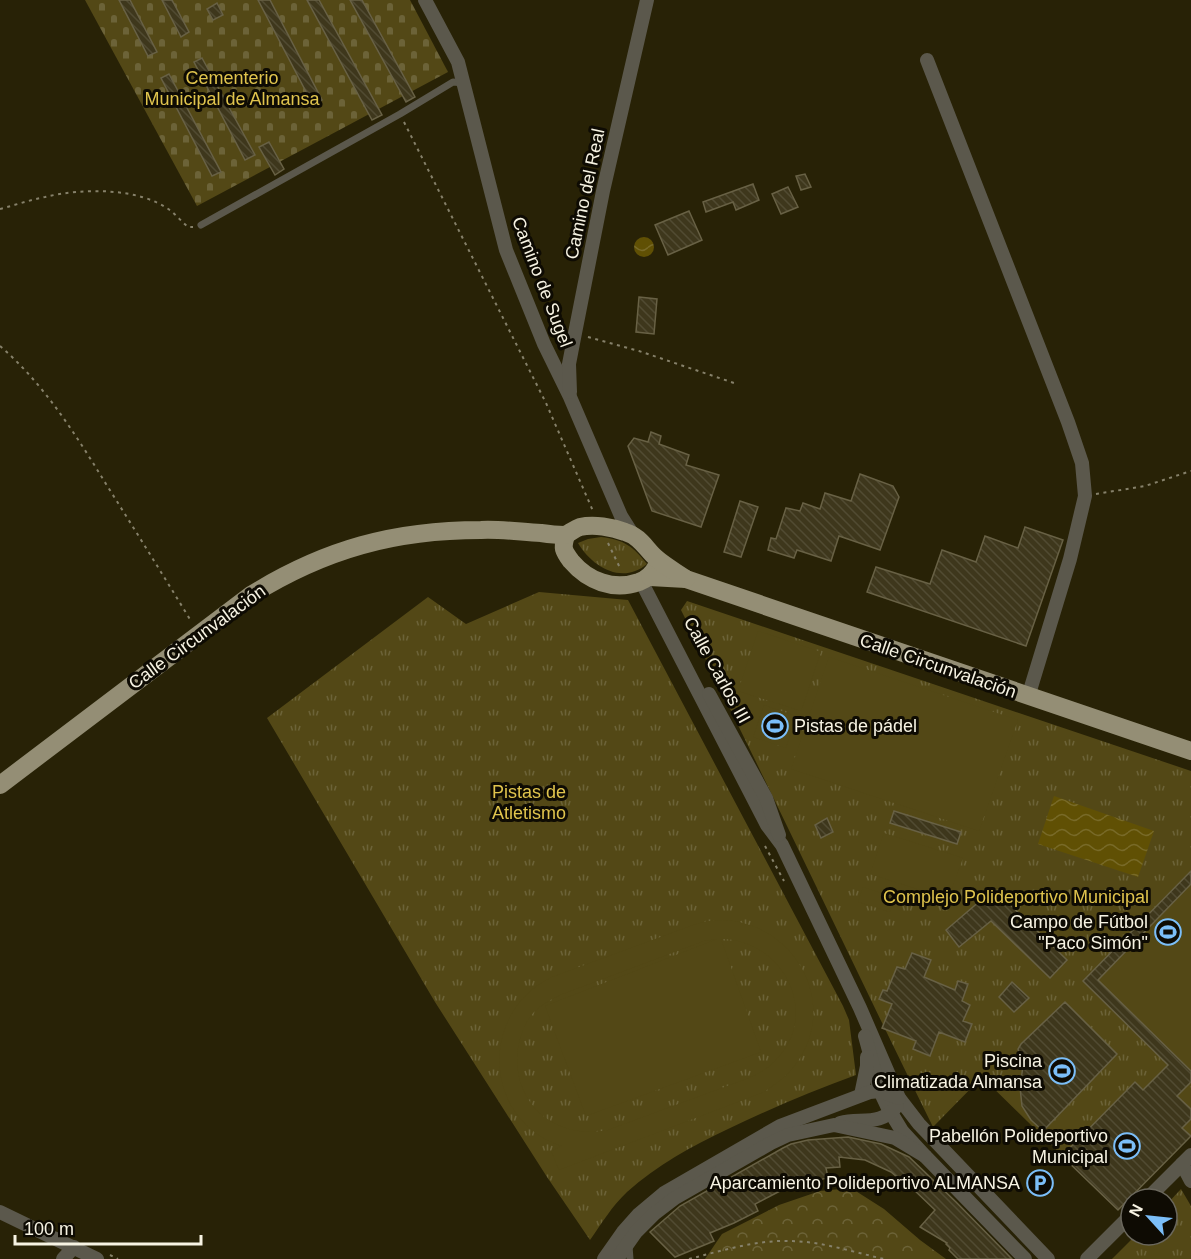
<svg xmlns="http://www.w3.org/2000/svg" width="1191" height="1259" viewBox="0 0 1191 1259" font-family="Arial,sans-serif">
<defs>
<pattern id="grass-tufts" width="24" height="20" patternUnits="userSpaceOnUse" patternTransform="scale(1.5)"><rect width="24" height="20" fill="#534816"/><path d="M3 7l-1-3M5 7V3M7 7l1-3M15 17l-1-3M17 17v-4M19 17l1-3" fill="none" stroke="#6c6338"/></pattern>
<pattern id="forest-crowns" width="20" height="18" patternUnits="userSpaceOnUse" patternTransform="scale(1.5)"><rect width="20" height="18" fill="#534816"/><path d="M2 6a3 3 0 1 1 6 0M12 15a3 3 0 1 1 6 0" fill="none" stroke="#6c6338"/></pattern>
<pattern id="cemetery-stones" width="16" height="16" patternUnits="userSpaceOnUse" patternTransform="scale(1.5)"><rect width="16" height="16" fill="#534816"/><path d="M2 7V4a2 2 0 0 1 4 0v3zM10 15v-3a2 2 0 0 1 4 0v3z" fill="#6c6338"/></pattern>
<pattern id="water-waves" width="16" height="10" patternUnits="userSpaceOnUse" patternTransform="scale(1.5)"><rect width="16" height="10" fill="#605004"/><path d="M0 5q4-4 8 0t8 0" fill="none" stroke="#786a28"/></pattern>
<pattern id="building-back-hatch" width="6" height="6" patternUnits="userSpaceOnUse" patternTransform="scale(1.5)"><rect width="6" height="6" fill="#3e371c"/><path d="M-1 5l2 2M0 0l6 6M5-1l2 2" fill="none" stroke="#514b32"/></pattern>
</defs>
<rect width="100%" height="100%" fill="#282206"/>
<!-- grass -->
<g fill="url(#grass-tufts)">
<path d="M601,537C625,540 632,546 647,564C622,585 592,567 578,543L588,539Z"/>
<path d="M539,592L628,600L843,1006L849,1020L856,1075C812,1091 770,1109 728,1129C692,1146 657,1165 627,1192C612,1206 602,1223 590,1240L547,1177L435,1002L267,718L428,597L466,624Z"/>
<path d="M687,601L1191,771V1136L1118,1210L982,1077L933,1127C848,955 767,781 681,610Z"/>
<polygon points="1181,1189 1191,1206 1191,1259 1112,1259 1136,1235 1167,1235 1167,1204"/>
</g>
<!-- forest -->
<polygon fill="url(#forest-crowns)" points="851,1188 884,1209 920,1240 946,1259 705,1259 722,1234 779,1205 820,1191"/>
<!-- cemetery -->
<polygon fill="url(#cemetery-stones)" points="85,0 410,0 448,72 197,206"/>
<!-- pitch -->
<g fill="#534816" fill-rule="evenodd">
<polygon points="758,631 821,652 801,711 738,691"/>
<polygon points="829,657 1018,720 979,831 791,769"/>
<polygon points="764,705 796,716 786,748 753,737"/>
<polygon points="884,833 963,858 948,899 870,874"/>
<polygon points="1191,884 1191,1071 1098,980"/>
<polygon points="863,887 896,898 890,912 858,902"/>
<path d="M723,920C793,923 839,1000 798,1061C789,1075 777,1083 764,1092L559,1170L551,1151L562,1146C483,1121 478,1012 552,977L693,925L707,921ZM717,939L545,1006L586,1116L761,1052L721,939C785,940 822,1016 774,1062C766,1070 756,1075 746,1079L608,1130C559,1140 516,1108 517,1057C518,1042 523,1025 533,1013C541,1005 550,1000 560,995L704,941Z"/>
</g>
<!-- water -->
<g fill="url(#water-waves)">
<circle cx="644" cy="247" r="10"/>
<polygon points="1054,796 1154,831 1138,877 1038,844"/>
</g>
<!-- building -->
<g fill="url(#building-back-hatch)" stroke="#686145" stroke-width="1.5">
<polygon points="119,0 130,0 157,52 148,56"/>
<polygon points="162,0 172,0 189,32 181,37"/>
<polygon points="258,0 270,0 322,100 313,105"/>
<polygon points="307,0 319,0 382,115 372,120"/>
<polygon points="350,0 362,0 415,97 406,102"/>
<polygon points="217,3 223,15 213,20 207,9"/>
<polygon points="202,58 255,155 245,160 194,62"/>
<polygon points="169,74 221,172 212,176 161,78"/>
<polygon points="269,142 284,169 275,175 259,147"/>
<polygon points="805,174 811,187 801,190 796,176"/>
<polygon points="753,184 759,200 736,210 733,202 706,212 703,202"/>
<polygon points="788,187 798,207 781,214 772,194"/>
<polygon points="689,211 702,240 668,255 655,225"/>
<polygon points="639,297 657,299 654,334 636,332"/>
<polygon points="651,432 661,436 659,444 689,455 686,465 719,475 701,527 652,511 628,446 634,438 648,442"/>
<polygon points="860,474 893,486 899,497 880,550 839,536 831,561 797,550 794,558 768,550 771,538 776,539 786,508 800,511 803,503 820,509 825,493 851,501"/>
<polygon points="740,501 758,507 741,557 724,552"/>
<polygon points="1025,527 1063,540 1026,646 867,592 876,567 930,584 942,550 976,562 985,536 1018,548"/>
<polygon points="894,811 961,832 957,844 890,823"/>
<polygon points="827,818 833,832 821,838 815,825"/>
<polygon points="1191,871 1191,884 1098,980 1191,1071 1191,1082 1177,1096 1191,1109 1191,1119 1182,1128 1191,1136 1118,1210 1062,1156 1135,1082 1143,1090 1168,1065 1083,981"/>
<polygon points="994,889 1067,960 1050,978 991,921 959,947 946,930"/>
<polygon points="912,953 931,960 924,977 955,990 958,981 968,984 962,1001 970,1005 963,1021 972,1024 965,1042 939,1032 930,1056 913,1049 916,1041 882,1028 892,1004 879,999 883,990 887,991 897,967 905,969"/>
<polygon points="1012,982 1029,998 1014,1012 999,997"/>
<polygon points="1065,1002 1117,1054 1043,1131 1031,1120 1022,1106 1020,1087 1023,1066 1018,1049 1021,1044"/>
<polygon points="848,1137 881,1144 909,1157 956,1202 1012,1259 958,1259 949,1250 950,1248 946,1244 947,1243 920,1227 935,1210 912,1188 911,1189 891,1172 865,1160 839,1157 840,1167 826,1168 828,1178 813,1181 811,1176 782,1188 782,1190 755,1204 758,1211 734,1223 710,1233 714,1241 675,1257 650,1232 680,1206 783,1148 791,1144 808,1140"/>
</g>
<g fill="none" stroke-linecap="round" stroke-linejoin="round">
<!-- path -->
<g stroke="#86816a" stroke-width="2" stroke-dasharray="3 4.5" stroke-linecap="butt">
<polyline points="404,122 546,403 593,511"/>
<path d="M0,209C15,205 30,200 45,197C82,188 140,187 171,211C177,216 182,222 188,227H193"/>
<polyline points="588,337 639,351 737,384"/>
<path d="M0,346C44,384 76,435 106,484C135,530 163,575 191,621"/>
<polyline points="1096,494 1145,486 1191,471"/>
<polyline points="608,543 621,570"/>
<polyline points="765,846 784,881"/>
<polyline points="110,1255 118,1259"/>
<path d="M689,1259C721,1251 755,1240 789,1241C820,1241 853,1252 884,1259"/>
</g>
<!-- lane -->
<g stroke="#5b584c" stroke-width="7">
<polyline points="201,225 400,114 453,82 464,83"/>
<polyline points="629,1246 630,1259"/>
</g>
<!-- street -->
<g stroke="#5b584c" stroke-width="14">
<polyline points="425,0 458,62 506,250 544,344 570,397 621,516 633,535"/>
<polyline points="927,60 1068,422 1082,463 1085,496 1070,559 1028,697"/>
<polyline points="570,392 569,364 575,333 603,191 647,0"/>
<polyline points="641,581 767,825 782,845 860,1008 899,1098 919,1124 1048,1259"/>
<polyline points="709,694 766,798 779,835"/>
<polyline points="865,1036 880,1091 888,1108 902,1131 925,1156 1025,1259"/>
<polyline points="861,1095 867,1066 867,1057"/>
<path d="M840,1123C862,1118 881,1126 897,1106"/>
<polyline points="1182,1164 1191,1181"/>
<polyline points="1147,1199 1191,1155"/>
<polyline points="0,1212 97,1259"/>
<polyline points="63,1259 74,1247"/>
<polyline points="604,1259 623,1232 639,1214 664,1193 780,1126 870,1092 880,1091 899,1098"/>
<polyline points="617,1259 636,1232 654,1214 675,1198 771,1143 788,1135 834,1125 895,1138 925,1156"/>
<polyline points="1087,1259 1131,1215"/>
</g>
<!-- primary -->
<g stroke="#948e75" stroke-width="18">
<path d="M566,535C565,539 563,544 564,549C565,553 568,557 571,561C588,581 613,591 639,582C647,579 652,575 656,567"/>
<polyline points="650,577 686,579 1191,751"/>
<path d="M0,785L251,595C325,549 395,530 481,530C501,529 521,532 541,533C548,534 556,535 564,535C569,534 574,529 580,527C594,524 612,527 625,532C641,537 645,548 656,558C665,566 676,572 686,579"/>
</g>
</g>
<!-- icons -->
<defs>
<g id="stadium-ring" transform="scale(1.35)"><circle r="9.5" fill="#0e0b03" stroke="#7bbef8" stroke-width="1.5"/><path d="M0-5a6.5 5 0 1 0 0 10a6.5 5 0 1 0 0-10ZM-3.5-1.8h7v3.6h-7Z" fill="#7bbef8"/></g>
<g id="parking-ring" transform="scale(1.35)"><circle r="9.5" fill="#0e0b03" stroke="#7bbef8" stroke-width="1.5"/><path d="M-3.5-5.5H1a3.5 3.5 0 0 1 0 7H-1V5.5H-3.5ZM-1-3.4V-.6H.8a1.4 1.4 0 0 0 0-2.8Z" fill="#7bbef8"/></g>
</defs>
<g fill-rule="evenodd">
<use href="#stadium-ring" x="775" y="726"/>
<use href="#stadium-ring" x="1168" y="932"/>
<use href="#stadium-ring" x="1062" y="1071"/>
<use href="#stadium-ring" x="1127" y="1146"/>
<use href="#parking-ring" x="1040" y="1183"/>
</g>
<g text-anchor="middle" stroke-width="6" stroke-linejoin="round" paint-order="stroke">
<!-- park labels -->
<g font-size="18" fill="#e0c44d" stroke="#0e0b03">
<text x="232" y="84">Cementerio<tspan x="232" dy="21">Municipal de Almansa</tspan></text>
<text x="529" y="798">Pistas de<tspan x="529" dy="21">Atletismo</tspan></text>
<text x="1016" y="903">Complejo Polideportivo Municipal</text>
</g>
<!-- street labels -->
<g font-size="18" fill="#f7f3e3" stroke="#0e0b03">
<text transform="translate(585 194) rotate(-78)" y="6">Camino del Real</text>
<text transform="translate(542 282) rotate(69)" y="6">Camino de Sugel</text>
<text transform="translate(197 637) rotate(-36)" y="6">Calle Circunvalación</text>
<text transform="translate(938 666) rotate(19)" y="6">Calle Circunvalación</text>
<text transform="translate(717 670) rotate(61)" y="6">Calle Carlos III</text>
</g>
<!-- poi labels -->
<g font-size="18" fill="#f7f3e3" stroke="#0e0b03" text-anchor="end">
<text x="794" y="732" text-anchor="start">Pistas de pádel</text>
<text x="1148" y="928">Campo de Fútbol<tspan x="1148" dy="21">"Paco Simón"</tspan></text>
<text x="1042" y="1067">Piscina<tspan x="1042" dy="21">Climatizada Almansa</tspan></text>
<text x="1108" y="1142">Pabellón Polideportivo<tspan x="1108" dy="21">Municipal</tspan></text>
<text x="1020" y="1189">Aparcamiento Polideportivo ALMANSA</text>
</g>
</g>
<!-- north arrow -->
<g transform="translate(1149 1217) rotate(297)"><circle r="28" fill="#0e0b03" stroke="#6b685d" stroke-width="1.5"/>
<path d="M0-4.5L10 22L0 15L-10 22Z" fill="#7bbef8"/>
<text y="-9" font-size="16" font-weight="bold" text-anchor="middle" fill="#f7f3e3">N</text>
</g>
<!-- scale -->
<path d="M15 1235v9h186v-9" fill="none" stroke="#f7f3e3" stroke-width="3"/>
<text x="24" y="1235" font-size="18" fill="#f7f3e3" stroke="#0e0b03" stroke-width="4.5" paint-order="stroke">100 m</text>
</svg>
